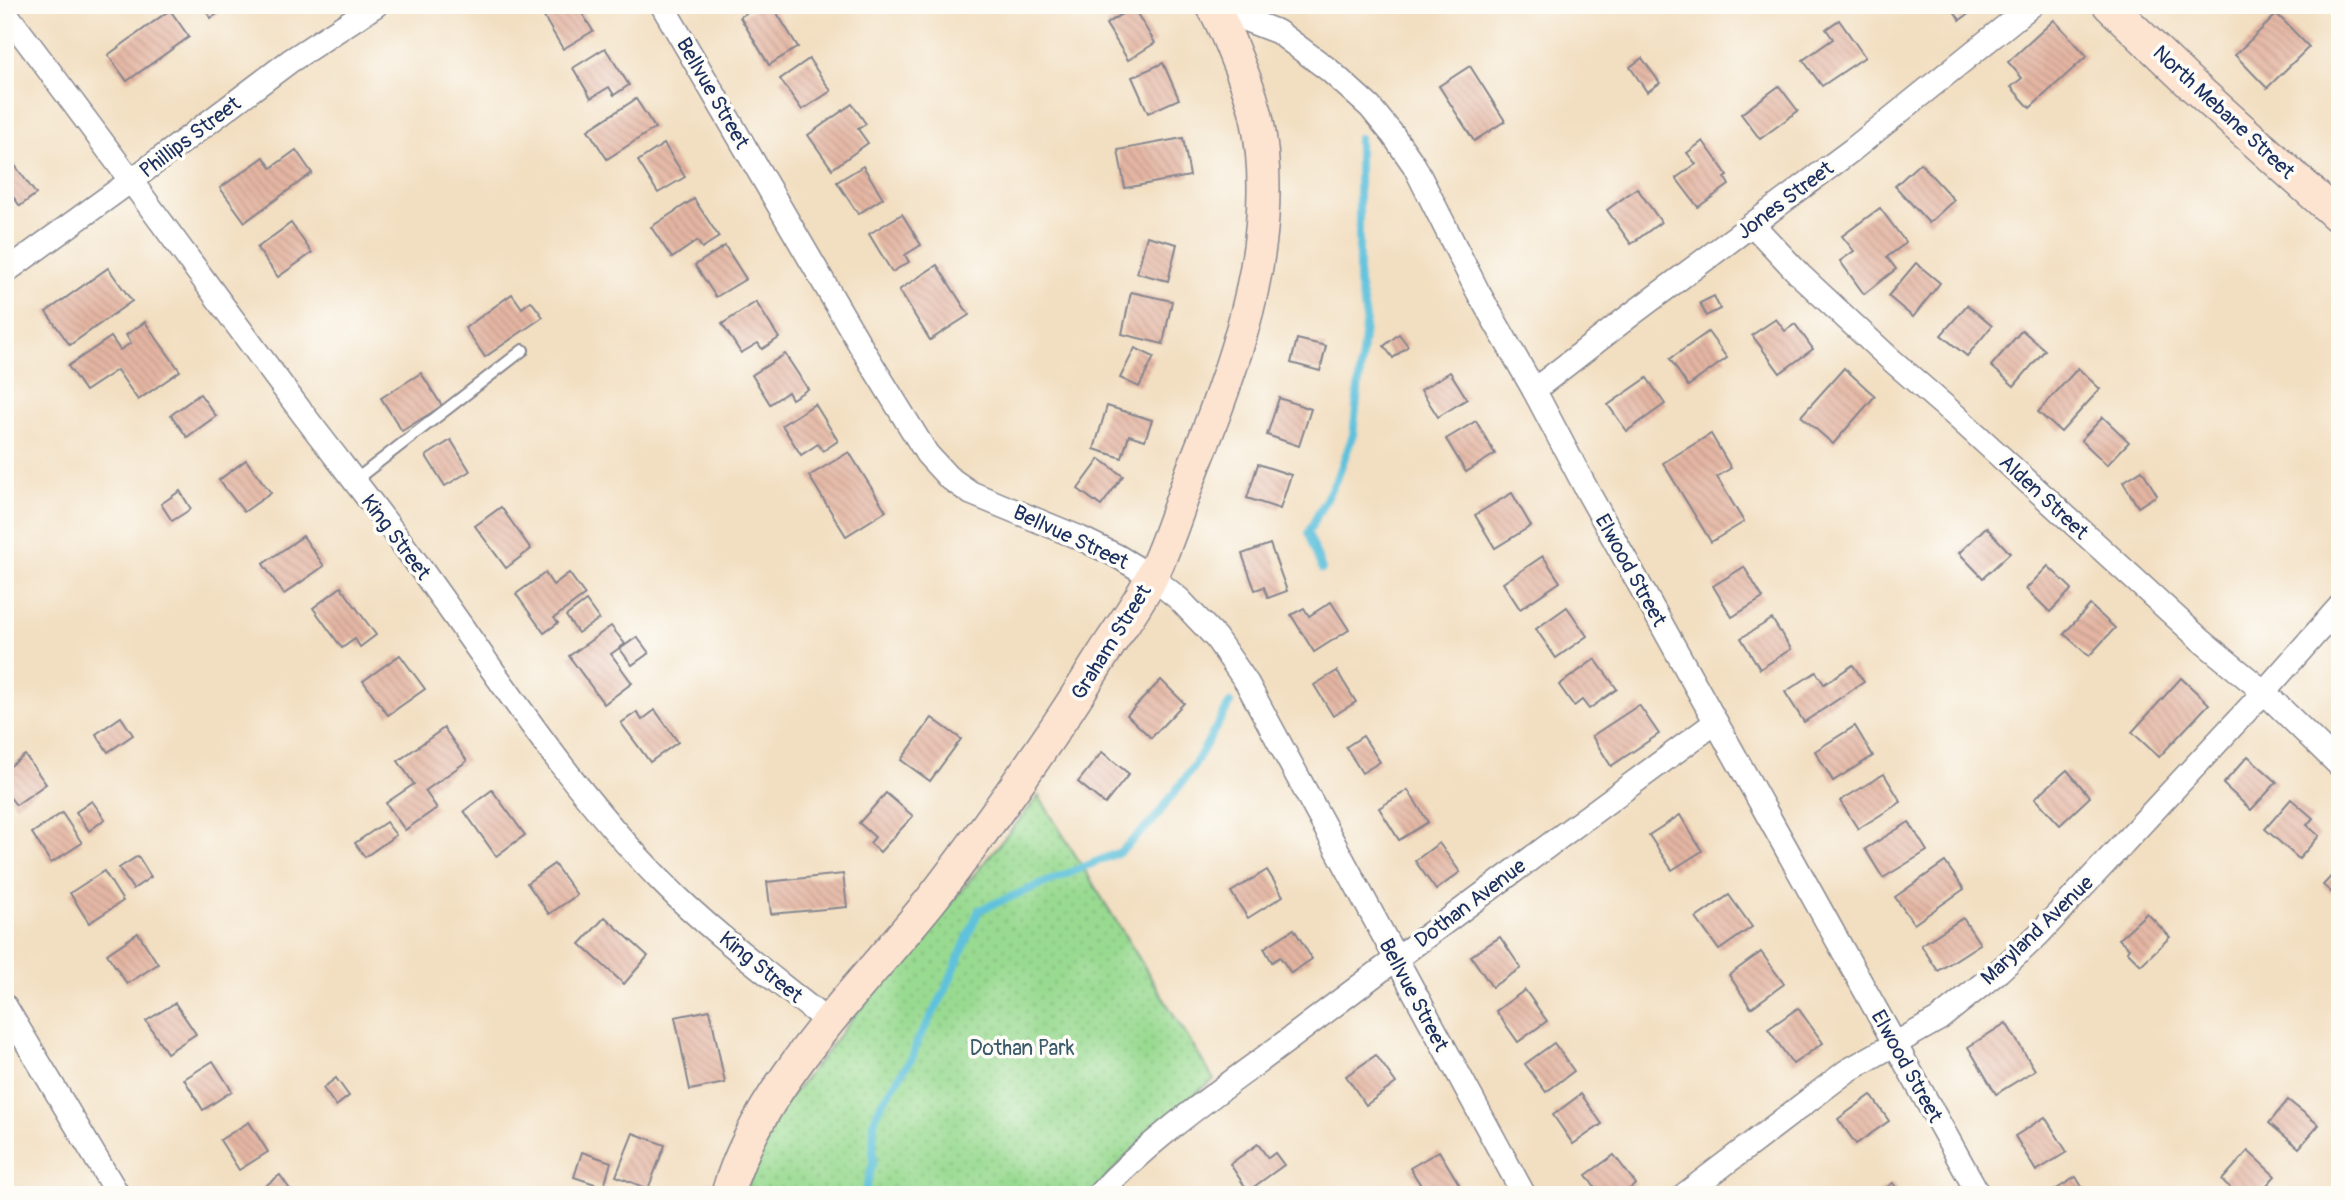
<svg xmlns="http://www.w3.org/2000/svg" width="2345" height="1200" viewBox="0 0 2345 1200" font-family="Pangolin,sans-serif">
<defs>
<pattern id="park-dots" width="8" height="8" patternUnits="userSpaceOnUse" patternTransform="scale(1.75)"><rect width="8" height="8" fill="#99da91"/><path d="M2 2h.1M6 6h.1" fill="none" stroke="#83bb7f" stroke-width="1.8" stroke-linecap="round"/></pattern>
<pattern id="building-back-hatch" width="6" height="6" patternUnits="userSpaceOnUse" patternTransform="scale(1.75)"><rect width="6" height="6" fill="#e4b5a2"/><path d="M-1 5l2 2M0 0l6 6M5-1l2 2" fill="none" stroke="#c39c8e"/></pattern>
</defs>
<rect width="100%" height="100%" fill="#fdfcf7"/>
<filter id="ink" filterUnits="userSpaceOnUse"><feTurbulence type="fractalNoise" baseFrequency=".0143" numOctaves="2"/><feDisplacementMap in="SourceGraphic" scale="14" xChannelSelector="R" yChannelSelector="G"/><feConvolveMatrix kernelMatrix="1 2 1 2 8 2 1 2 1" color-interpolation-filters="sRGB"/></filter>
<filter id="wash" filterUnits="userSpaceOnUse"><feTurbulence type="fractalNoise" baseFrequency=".00686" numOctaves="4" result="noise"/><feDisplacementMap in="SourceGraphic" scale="28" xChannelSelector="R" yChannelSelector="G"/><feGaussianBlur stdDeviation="1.57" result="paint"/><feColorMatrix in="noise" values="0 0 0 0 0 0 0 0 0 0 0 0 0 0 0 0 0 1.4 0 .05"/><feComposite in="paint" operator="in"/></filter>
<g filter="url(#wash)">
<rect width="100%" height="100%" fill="#f2dec0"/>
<!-- park -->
<path fill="url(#park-dots)" stroke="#5a8478" stroke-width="2" d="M1039,796L1214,1080C1167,1111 1129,1155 1089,1195H744L775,1117L856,1014L923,937Z"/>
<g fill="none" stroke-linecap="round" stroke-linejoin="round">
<!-- stream -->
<g stroke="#5ec1dc" stroke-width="8">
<polyline points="1322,569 1308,533 1338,476 1353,435 1366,318 1359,283 1359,138"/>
<polyline points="864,1195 873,1163 874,1122 879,1108 913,1056 917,1042 944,993 979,910 1120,852 1153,821 1192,769 1230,703"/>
</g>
</g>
<g id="blocks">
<!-- building -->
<g fill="url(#building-back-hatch)">
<polygon points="202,5 230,5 211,18"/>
<polygon points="563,5 577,5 593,31 563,49 544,17"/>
<polygon points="760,5 772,5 798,47 769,65 740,17"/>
<polygon points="1950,5 1981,5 1960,20"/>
<polygon points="1133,7 1155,43 1128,60 1106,24"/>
<polygon points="170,10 189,37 127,81 108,55"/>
<polygon points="2277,14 2309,47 2267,88 2235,55"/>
<polygon points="1839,20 1865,57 1822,86 1803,60 1833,39 1826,29"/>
<polygon points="2054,20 2087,56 2030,108 2011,87 2022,78 2008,62"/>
<polygon points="605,48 629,85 614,95 609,87 591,98 573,68"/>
<polygon points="1642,58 1660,83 1647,92 1630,67"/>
<polygon points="809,59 831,91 802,110 780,79"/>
<polygon points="1163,63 1179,99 1148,113 1132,77"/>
<polygon points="1470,66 1505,121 1474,141 1439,86"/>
<polygon points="1779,86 1798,111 1760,139 1741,114"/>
<polygon points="636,99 655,128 607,159 588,130"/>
<polygon points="852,104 866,124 858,129 868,143 832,169 808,135"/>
<polygon points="1183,138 1190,176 1125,188 1118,150"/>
<polygon points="1703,141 1728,176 1725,178 1729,185 1698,207 1676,178 1696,164 1687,153"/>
<polygon points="664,144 685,177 658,193 638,161"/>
<polygon points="296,150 312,173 245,222 220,188 264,157 271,168"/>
<polygon points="8,156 36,194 20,206 14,198 5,205 5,159"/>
<polygon points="1920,163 1954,200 1929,223 1895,186"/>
<polygon points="863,166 883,198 858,214 837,182"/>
<polygon points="1637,188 1661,222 1631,244 1607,210"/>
<polygon points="694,199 719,237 702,248 697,241 672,258 651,227"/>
<polygon points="1880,208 1906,243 1887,257 1896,269 1864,294 1840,261 1854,251 1842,236"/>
<polygon points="902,214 921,245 905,255 909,262 892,272 869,234"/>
<polygon points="291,223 312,253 278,277 257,248"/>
<polygon points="1147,236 1177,244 1168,281 1137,273"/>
<polygon points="725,246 746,279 716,297 695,265"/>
<polygon points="1916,263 1940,283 1913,317 1888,296"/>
<polygon points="937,265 969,315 930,340 899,290"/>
<polygon points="108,268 132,301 70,345 46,312"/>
<polygon points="1131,292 1172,301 1163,344 1122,334"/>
<polygon points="512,294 522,308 531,301 543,317 485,357 465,328"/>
<polygon points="1714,296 1720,309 1706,316 1700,303"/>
<polygon points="756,302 779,338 762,349 758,343 741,353 722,324"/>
<polygon points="1967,305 1992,326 1967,356 1941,335"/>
<polygon points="1776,319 1785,331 1795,324 1813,349 1780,373 1752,335"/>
<polygon points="145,322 180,371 138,400 117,370 85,391 68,366 111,337 120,350 131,343 126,335"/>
<polygon points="2022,330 2045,350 2014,386 1991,366"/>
<polygon points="1708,332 1727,358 1688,386 1670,359"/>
<polygon points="1399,334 1408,346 1393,358 1384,346"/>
<polygon points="1297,339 1326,346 1320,371 1291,363"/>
<polygon points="1135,348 1154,357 1139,387 1120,378"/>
<polygon points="785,354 808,389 792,399 788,392 770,404 752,375"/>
<polygon points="1844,368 1875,396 1833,444 1801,416"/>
<polygon points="2078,368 2100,389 2061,432 2038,412"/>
<polygon points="1450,372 1467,399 1438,417 1421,390"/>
<polygon points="421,373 442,406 402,431 381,398"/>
<polygon points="1647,378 1665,404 1627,431 1608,405"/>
<polygon points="200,394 216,416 187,437 171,415"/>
<polygon points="1279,398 1311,409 1299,446 1267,435"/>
<polygon points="815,404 838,441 823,451 818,444 801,455 782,425"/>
<polygon points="1107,406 1152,420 1145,440 1129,435 1122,458 1094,449"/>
<polygon points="2103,417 2129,442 2107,465 2081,440"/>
<polygon points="1476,421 1495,454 1466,472 1446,439"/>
<polygon points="1711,434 1731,468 1717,477 1744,522 1711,542 1663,463"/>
<polygon points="451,440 470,471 445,486 426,456"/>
<polygon points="849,452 886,511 846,536 809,476"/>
<polygon points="1100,459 1123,476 1101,506 1078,489"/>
<polygon points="246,460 271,493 244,512 219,480"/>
<polygon points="1258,464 1291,475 1280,509 1247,498"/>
<polygon points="2142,470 2157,495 2138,507 2123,482"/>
<polygon points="180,491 191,509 172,521 161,504"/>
<polygon points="1512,493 1531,526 1495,548 1475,515"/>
<polygon points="501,507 531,549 506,568 475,526"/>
<polygon points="1986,527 2010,553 1983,578 1959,553"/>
<polygon points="303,536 324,566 284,594 263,564"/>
<polygon points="1270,544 1287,591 1268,598 1264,587 1255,590 1242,554"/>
<polygon points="1543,556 1560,582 1520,609 1503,583"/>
<polygon points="2048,566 2072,589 2050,612 2026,589"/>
<polygon points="1744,567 1763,598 1732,617 1713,586"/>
<polygon points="545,573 553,585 569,573 585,595 554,618 558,623 544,633 516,594"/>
<polygon points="341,587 376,635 360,647 355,639 342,648 313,608"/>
<polygon points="586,601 599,619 578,633 566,616"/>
<polygon points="1331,602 1349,630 1314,652 1291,615 1304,608 1309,616"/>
<polygon points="2090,605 2115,628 2089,656 2064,634"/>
<polygon points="1567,607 1587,636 1556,658 1536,629"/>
<polygon points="1772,619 1791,649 1760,669 1741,638"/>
<polygon points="611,626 625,644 611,654 632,683 604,704 569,656"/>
<polygon points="637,637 649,653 632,665 620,649"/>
<polygon points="400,655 425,689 388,715 363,681"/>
<polygon points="1595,659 1617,689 1589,709 1582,700 1574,706 1559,685"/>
<polygon points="1853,665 1864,682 1804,722 1785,692 1816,672 1824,684"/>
<polygon points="1337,671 1356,702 1333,716 1314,685"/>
<polygon points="2181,678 2209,704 2159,757 2132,732"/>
<polygon points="1161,680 1184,703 1151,738 1127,715"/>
<polygon points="1639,705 1659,734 1611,766 1592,736"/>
<polygon points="655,710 678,742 650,762 621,723 637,712 642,720"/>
<polygon points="121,717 133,735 108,752 96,734"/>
<polygon points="932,718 961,739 930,781 901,760"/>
<polygon points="1855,726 1873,756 1833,781 1815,751"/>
<polygon points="444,728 467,761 425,791 437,808 405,830 386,803 414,784 398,761"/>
<polygon points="1363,736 1380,762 1362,773 1346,747"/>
<polygon points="1102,752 1129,774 1105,804 1078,782"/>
<polygon points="25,755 46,784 16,805 5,791 5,770"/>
<polygon points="2248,756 2277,782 2251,810 2223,784"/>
<polygon points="2067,770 2090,797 2060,825 2035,798"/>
<polygon points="1884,774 1901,802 1858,829 1840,801"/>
<polygon points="492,790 525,835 496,856 464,811"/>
<polygon points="1408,790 1428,822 1399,840 1379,808"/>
<polygon points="886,793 913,816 880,852 870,843 875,837 859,823"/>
<polygon points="2291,799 2313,818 2307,825 2319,836 2299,859 2265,829"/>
<polygon points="92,801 105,819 89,831 76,812"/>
<polygon points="62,813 82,843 51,863 32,833"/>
<polygon points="1680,815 1702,851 1672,870 1649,835"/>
<polygon points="386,822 396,835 365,857 355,843"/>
<polygon points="1909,822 1927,851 1883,878 1865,849"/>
<polygon points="1439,843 1460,872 1436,890 1415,861"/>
<polygon points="138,856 151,877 133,889 119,868"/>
<polygon points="1945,862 1964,889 1914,924 1895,897"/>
<polygon points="554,864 577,895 549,914 527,883"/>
<polygon points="2340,867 2340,900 2323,885"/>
<polygon points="1267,870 1283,896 1248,918 1231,892"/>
<polygon points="104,871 123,901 89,923 70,893"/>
<polygon points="843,874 847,907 771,914 767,882"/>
<polygon points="1729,895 1752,927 1719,950 1696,918"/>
<polygon points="2147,913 2170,937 2141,965 2127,951 2129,948 2119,939"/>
<polygon points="605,917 648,956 624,984 580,944"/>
<polygon points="1963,918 1980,944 1938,971 1921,945"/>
<polygon points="1294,929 1312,959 1291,973 1280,957 1272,962 1264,948"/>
<polygon points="138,933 158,964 127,984 107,954"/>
<polygon points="1500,937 1521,968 1492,987 1471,956"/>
<polygon points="1761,952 1784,984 1751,1008 1729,975"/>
<polygon points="1525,990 1547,1021 1518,1042 1496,1011"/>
<polygon points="175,1003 196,1034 167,1053 146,1021"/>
<polygon points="1798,1008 1823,1043 1793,1064 1768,1029"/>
<polygon points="710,1010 725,1083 690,1090 675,1017"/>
<polygon points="2006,1023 2035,1070 1996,1094 1968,1047"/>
<polygon points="1554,1043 1574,1071 1546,1092 1525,1064"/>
<polygon points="1376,1055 1396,1083 1366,1105 1346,1076"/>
<polygon points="213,1061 232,1091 203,1110 184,1079"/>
<polygon points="336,1078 349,1096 336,1106 323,1088"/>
<polygon points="1581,1094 1602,1124 1573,1144 1553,1115"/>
<polygon points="1871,1095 1889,1121 1856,1144 1838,1119"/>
<polygon points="2288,1100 2319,1125 2299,1148 2269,1123"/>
<polygon points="2045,1117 2067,1152 2036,1171 2015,1136"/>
<polygon points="249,1122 268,1152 239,1170 220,1140"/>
<polygon points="633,1133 665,1145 648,1189 616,1176"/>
<polygon points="1258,1144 1268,1158 1275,1153 1284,1165 1248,1191 1230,1164"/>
<polygon points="1439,1151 1459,1184 1442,1195 1427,1195 1410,1168"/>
<polygon points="2248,1151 2275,1176 2258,1195 2238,1195 2222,1180"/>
<polygon points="582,1152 611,1162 604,1187 574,1177"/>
<polygon points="1614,1155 1636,1184 1621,1195 1600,1195 1586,1175"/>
<polygon points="280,1175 294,1195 253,1195"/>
<polygon points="2076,1177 2087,1195 2047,1195"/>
<polygon points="1893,1183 1901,1195 1876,1195"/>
</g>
</g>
</g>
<g filter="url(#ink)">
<use href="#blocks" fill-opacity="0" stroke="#86868f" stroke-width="2"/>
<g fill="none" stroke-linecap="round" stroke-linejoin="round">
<!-- lane casing -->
<g stroke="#86868f" stroke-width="14">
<polyline id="lane" points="354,481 523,350"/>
</g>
<!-- street casing -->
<g stroke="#86868f" stroke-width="26">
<g id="street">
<polyline points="662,5 866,355 927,454 948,477 971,493 1080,538 1117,556 1152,577 1179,599 1216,638 1247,683 1524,1195"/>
<path d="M5,12C106,145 203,280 303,414C341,464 381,514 418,565C497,674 568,787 663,883C713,934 773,977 829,1023"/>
<polyline points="1218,15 1244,19 1278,32 1329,70 1370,107 1393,135 1414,165 1478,292 1534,390 1589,494 1979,1195"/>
<polyline points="1753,225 1800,275 1888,357 1956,416 2202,641 2264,692 2340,766"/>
<polyline points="5,272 132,180 290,61 376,5"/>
<polyline points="1534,390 1632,314 1852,150 2032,5"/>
<polyline points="5,1006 118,1195"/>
<path d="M1098,1195C1158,1130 1238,1079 1308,1025C1443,923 1580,822 1716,722"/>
<polyline points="1684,1195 1847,1071 1939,1019 1999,971 2039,934 2264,692 2340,606"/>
</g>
</g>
<!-- secondary casing -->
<g stroke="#86868f" stroke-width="35">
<g id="secondary">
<polyline points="2109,5 2189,82 2340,218"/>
<path d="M727,1195C760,1080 867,983 939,890C996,815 1052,737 1102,656C1118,630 1139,604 1152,576C1170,539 1181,499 1196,461C1239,355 1280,235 1257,119C1253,97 1243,75 1235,55C1228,38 1222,21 1212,5"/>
</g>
</g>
<!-- lane -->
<use href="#lane" stroke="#fff" stroke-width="10"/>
<!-- street -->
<use href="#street" stroke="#fff" stroke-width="23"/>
<!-- secondary -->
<use href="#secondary" stroke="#fde4d1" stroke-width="32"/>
</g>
</g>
<g text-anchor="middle" stroke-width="7" stroke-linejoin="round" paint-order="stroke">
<!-- street labels -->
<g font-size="21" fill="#1b2f5e" stroke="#fdfcf7">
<text transform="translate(713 93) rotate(60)" y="7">Bellvue Street</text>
<text transform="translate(2224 112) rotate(43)" y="7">North Mebane Street</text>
<text transform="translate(190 137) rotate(-37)" y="7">Phillips Street</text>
<text transform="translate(1785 200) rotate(-37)" y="7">Jones Street</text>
<text transform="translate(2044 497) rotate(43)" y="7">Alden Street</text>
<text transform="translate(396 537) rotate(53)" y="7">King Street</text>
<text transform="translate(1071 537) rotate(25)" y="7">Bellvue Street</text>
<text transform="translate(1631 570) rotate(61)" y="7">Elwood Street</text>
<text transform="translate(1111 642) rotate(-58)" y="7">Graham Street</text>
<text transform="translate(1470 903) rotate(-37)" y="7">Dothan Avenue</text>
<text transform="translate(2037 930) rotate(-44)" y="7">Maryland Avenue</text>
<text transform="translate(761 967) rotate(39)" y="7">King Street</text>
<text transform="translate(1414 995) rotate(62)" y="7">Bellvue Street</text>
<text transform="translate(1907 1066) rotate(61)" y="7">Elwood Street</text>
</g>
<!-- park labels -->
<g font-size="21" fill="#3a5a6b" stroke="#fdfcf7">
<text x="1022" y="1055">Dothan Park</text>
</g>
</g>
<!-- margin -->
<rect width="2345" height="1200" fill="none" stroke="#fdfcf7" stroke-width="28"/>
</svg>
